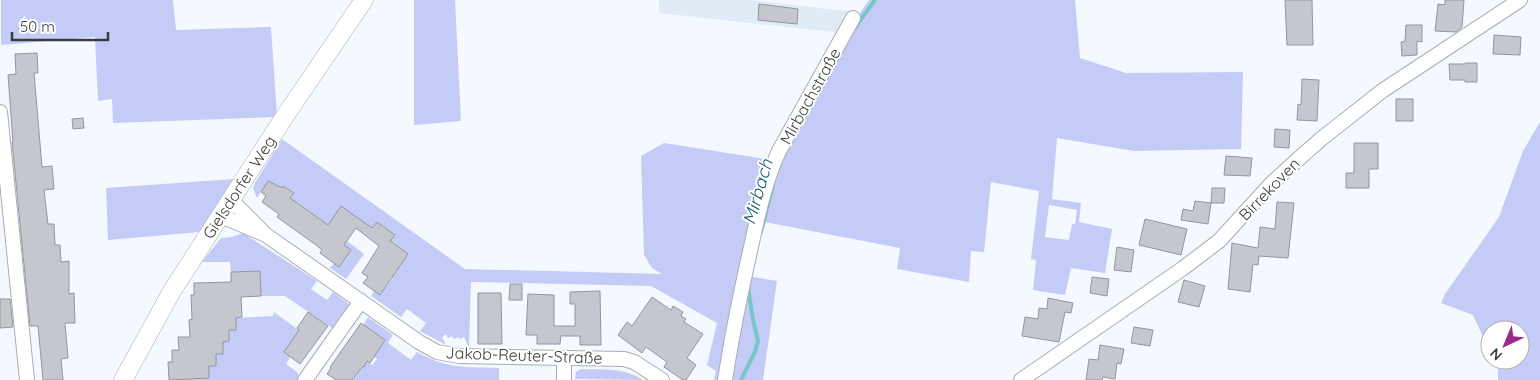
<svg xmlns="http://www.w3.org/2000/svg" width="1540" height="380" viewBox="0 0 1540 380" font-family="Quicksand,sans-serif">
<rect width="100%" height="100%" fill="#f3f9fe"/>
<!-- built -->
<polygon fill="#e0ecf5" points="659,0 752,0 855,12 842,33 659,13"/>
<!-- green -->
<g fill="#c4cbf7" fill-rule="evenodd">
<polygon points="1,0 173,0 176,30 271,27 277,117 113,123 112,99 98,101 95,37 1,45"/>
<polygon points="414,0 455,0 461,121 414,125"/>
<path d="M869,0H1075L1080,58L1126,73L1243,72L1241,149L1134,151L1057,138L1052,199L1081,203L1079,222L1112,229L1105,273L1071,268L1065,295L1033,290L1036,260L1031,259L1039,191L991,182L984,252L971,251L969,282L897,269L900,248L760,221L775,164L854,22ZM1049,205L1077,210L1075,224H1072L1069,240L1045,237Z"/>
<polygon points="1540,122 1540,380 1498,380 1498,370 1494,360 1520,360 1520,330 1490,330 1490,352 1473,315 1441,303 1445,294 1499,217 1523,151"/>
<polygon points="282,139 465,269 662,274 652,268 644,255 641,156 664,143 772,160 721,380 714,380 716,371 707,365 717,323 651,286 471,282 469,348 464,337 460,339 458,337 454,339 452,336 448,338 446,334 442,337 446,345 420,331 426,323 407,309 401,317 371,296 374,291 380,295 392,279 375,267 394,274 408,255 390,241 394,234 377,222 366,236 355,228 341,206 330,223 347,241 364,254 346,279 330,268 334,263 350,250 332,236 320,219 290,198 293,193 283,186 282,188 268,181 257,198 253,188 255,183"/>
<polygon points="234,179 199,232 108,240 106,188"/>
<polygon points="243,233 317,281 311,289 327,300 333,292 349,304 332,328 285,296 260,296 259,271 231,272 230,262 202,262 221,238 232,237"/>
<polygon points="747,276 777,281 763,380 727,380"/>
<polygon points="274,312 300,331 296,334 284,352 290,357 286,364 298,373 298,380 173,380 209,378 209,366 216,366 216,354 223,354 223,342 229,341 229,330 236,318 273,316"/>
<path d="M368,317L393,335L388,343L411,360L417,352C446,369 467,367 499,368V380H353L367,361L372,365L377,359L374,357L385,340L363,325Z"/>
<path d="M581,369C605,370 623,367 643,380L575,379L576,372Z"/>
</g>
<g fill="none" stroke-linecap="round" stroke-linejoin="round">
<!-- stream -->
<g stroke="#75c7ca" stroke-width="4">
<polyline points="854,29 875,0"/>
<polyline points="761,232 773,185"/>
<polyline points="741,380 755,352 758,341 753,320 748,287"/>
</g>
</g>
<!-- building -->
<g fill="#c4c7cd" stroke="#93969c">
<polygon points="1285,0 1312,0 1313,45 1287,45"/>
<polygon points="1445,0 1464,0 1462,27 1456,32 1435,31 1438,4 1445,5"/>
<polygon points="759,4 798,9 797,24 758,20"/>
<polygon points="1406,25 1422,25 1422,42 1417,41 1417,55 1402,56 1401,42 1405,41"/>
<polygon points="1494,35 1521,37 1520,55 1493,54"/>
<polygon points="37,53 38,73 34,73 42,167 52,166 54,189 44,190 48,224 54,224 55,245 60,245 61,262 69,261 69,294 74,293 75,323 65,323 68,358 61,359 63,380 43,380 38,326 30,326 12,142 13,142 8,75 16,74 15,54"/>
<polygon points="1465,63 1477,63 1477,82 1465,82 1465,80 1450,80 1449,64 1465,64"/>
<polygon points="1302,79 1319,80 1317,121 1297,120 1298,104 1301,105"/>
<rect x="1396" y="99" width="17" height="22"/>
<polygon points="83,118 84,128 73,129 72,119"/>
<polygon points="1275,129 1290,130 1289,148 1274,147"/>
<polygon points="1354,143 1378,143 1378,169 1369,169 1369,188 1346,188 1346,173 1354,173"/>
<polygon points="1226,156 1252,158 1250,176 1224,175"/>
<polygon points="268,181 282,188 283,186 294,193 290,198 328,225 341,206 372,228 377,222 395,235 390,241 408,254 380,295 363,283 368,277 362,273 379,246 356,228 344,245 351,250 339,267 320,253 322,250 316,245 277,217 279,214 262,202 266,196 261,192"/>
<polygon points="1212,188 1225,188 1224,203 1211,203"/>
<polygon points="1195,201 1211,203 1208,224 1181,220 1183,209 1193,211"/>
<polygon points="1277,202 1294,203 1288,258 1259,256 1258,265 1253,264 1250,292 1228,289 1232,243 1258,248 1260,227 1275,229"/>
<polygon points="1145,219 1187,229 1181,255 1139,245"/>
<polygon points="1117,247 1134,250 1131,272 1114,270"/>
<polygon points="260,271 261,296 241,297 242,317 236,318 236,330 229,330 229,341 223,342 223,354 216,354 216,366 209,366 209,378 169,380 168,362 172,362 172,350 179,350 178,337 190,337 189,320 192,319 191,295 194,295 194,283 231,282 231,272"/>
<polygon points="1092,277 1109,279 1107,296 1090,293"/>
<polygon points="1184,280 1205,286 1199,307 1178,302"/>
<polygon points="510,284 522,284 522,300 509,300"/>
<polygon points="600,291 601,345 580,345 580,336 561,336 560,344 537,344 537,335 526,335 528,294 554,295 554,326 575,326 575,304 570,304 570,292"/>
<polygon points="478,293 501,293 502,344 478,344"/>
<polygon points="652,297 671,310 673,306 683,312 681,316 686,319 684,322 703,334 687,358 696,365 686,380 683,380 664,367 667,362 646,347 642,353 618,335 627,322 632,326"/>
<polygon points="1048,298 1073,303 1071,313 1065,312 1059,342 1022,336 1025,317 1038,319 1039,308 1047,309"/>
<polygon points="0,299 10,299 13,327 0,328"/>
<polygon points="308,312 328,326 300,364 284,352 299,330 297,328"/>
<polygon points="361,323 385,340 370,363 367,361 364,367 363,366 352,380 336,380 327,374 331,368 330,367"/>
<polygon points="1134,327 1153,330 1150,346 1131,343"/>
<polygon points="1100,345 1124,349 1121,364 1117,363 1115,379 1103,377 1102,380 1086,380 1089,359 1098,360"/>
</g>
<g fill="none" stroke-linecap="round" stroke-linejoin="round">
<!-- minor casing -->
<g stroke="#a8aeb2" stroke-width="16">
<g id="minor">
<polyline points="0,112 27,380"/>
<polyline points="231,200 262,231"/>
<polyline points="221,216 266,235 419,342 437,352 459,356 624,359 634,362 662,380"/>
<polyline points="305,380 361,301"/>
<polyline points="564,380 564,358"/>
<path d="M725,380C732,335 741,291 751,247C758,215 765,181 779,151L853,18"/>
<polyline points="1021,380 1182,269 1219,241 1271,184 1295,162 1321,139 1382,91 1520,0"/>
</g>
</g>
<!-- tertiary casing -->
<g stroke="#a8aeb2" stroke-width="19">
<polyline id="tertiary" points="123,380 172,291 285,116 364,0"/>
</g>
<!-- minor -->
<use href="#minor" stroke="#fff" stroke-width="14"/>
<!-- tertiary -->
<use href="#tertiary" stroke="#fff" stroke-width="18"/>
</g>
<g text-anchor="middle" stroke-width="4" stroke-linejoin="round" paint-order="stroke">
<!-- street labels -->
<g font-size="16" fill="#3a3d3e" stroke="#fff">
<text transform="translate(810 96) rotate(-61)" y="6">Mirbachstraße</text>
<text transform="translate(239 187) rotate(-57)" y="6">Gielsdorfer Weg</text>
<text transform="translate(1269 189) rotate(-46)" y="6">Birrekoven</text>
<text transform="translate(524 355) rotate(2)" y="6">Jakob-Reuter-Straße</text>
</g>
<!-- water labels -->
<g font-size="18" font-style="italic" fill="#1c6063" stroke="#fff">
<text transform="translate(758 192) rotate(-74)" y="6">Mirbach</text>
</g>
</g>
<!-- north arrow -->
<g transform="translate(1505 345) rotate(224)"><circle r="24" fill="#ffffff" stroke="#b0b1b2"/>
<path d="M0-4L9 19L0 12L-9 19Z" fill="#9c2a88"/>
<text y="-8" font-size="14" font-weight="bold" text-anchor="middle" fill="#3a3d3e">N</text>
</g>
<!-- scale -->
<path d="M12 32v8h96v-8" fill="none" stroke="#3a3d3e" stroke-width="2.5"/>
<text x="20" y="32" font-size="15" fill="#3a3d3e" stroke="#ffffff" stroke-width="4" paint-order="stroke">50 m</text>
</svg>
